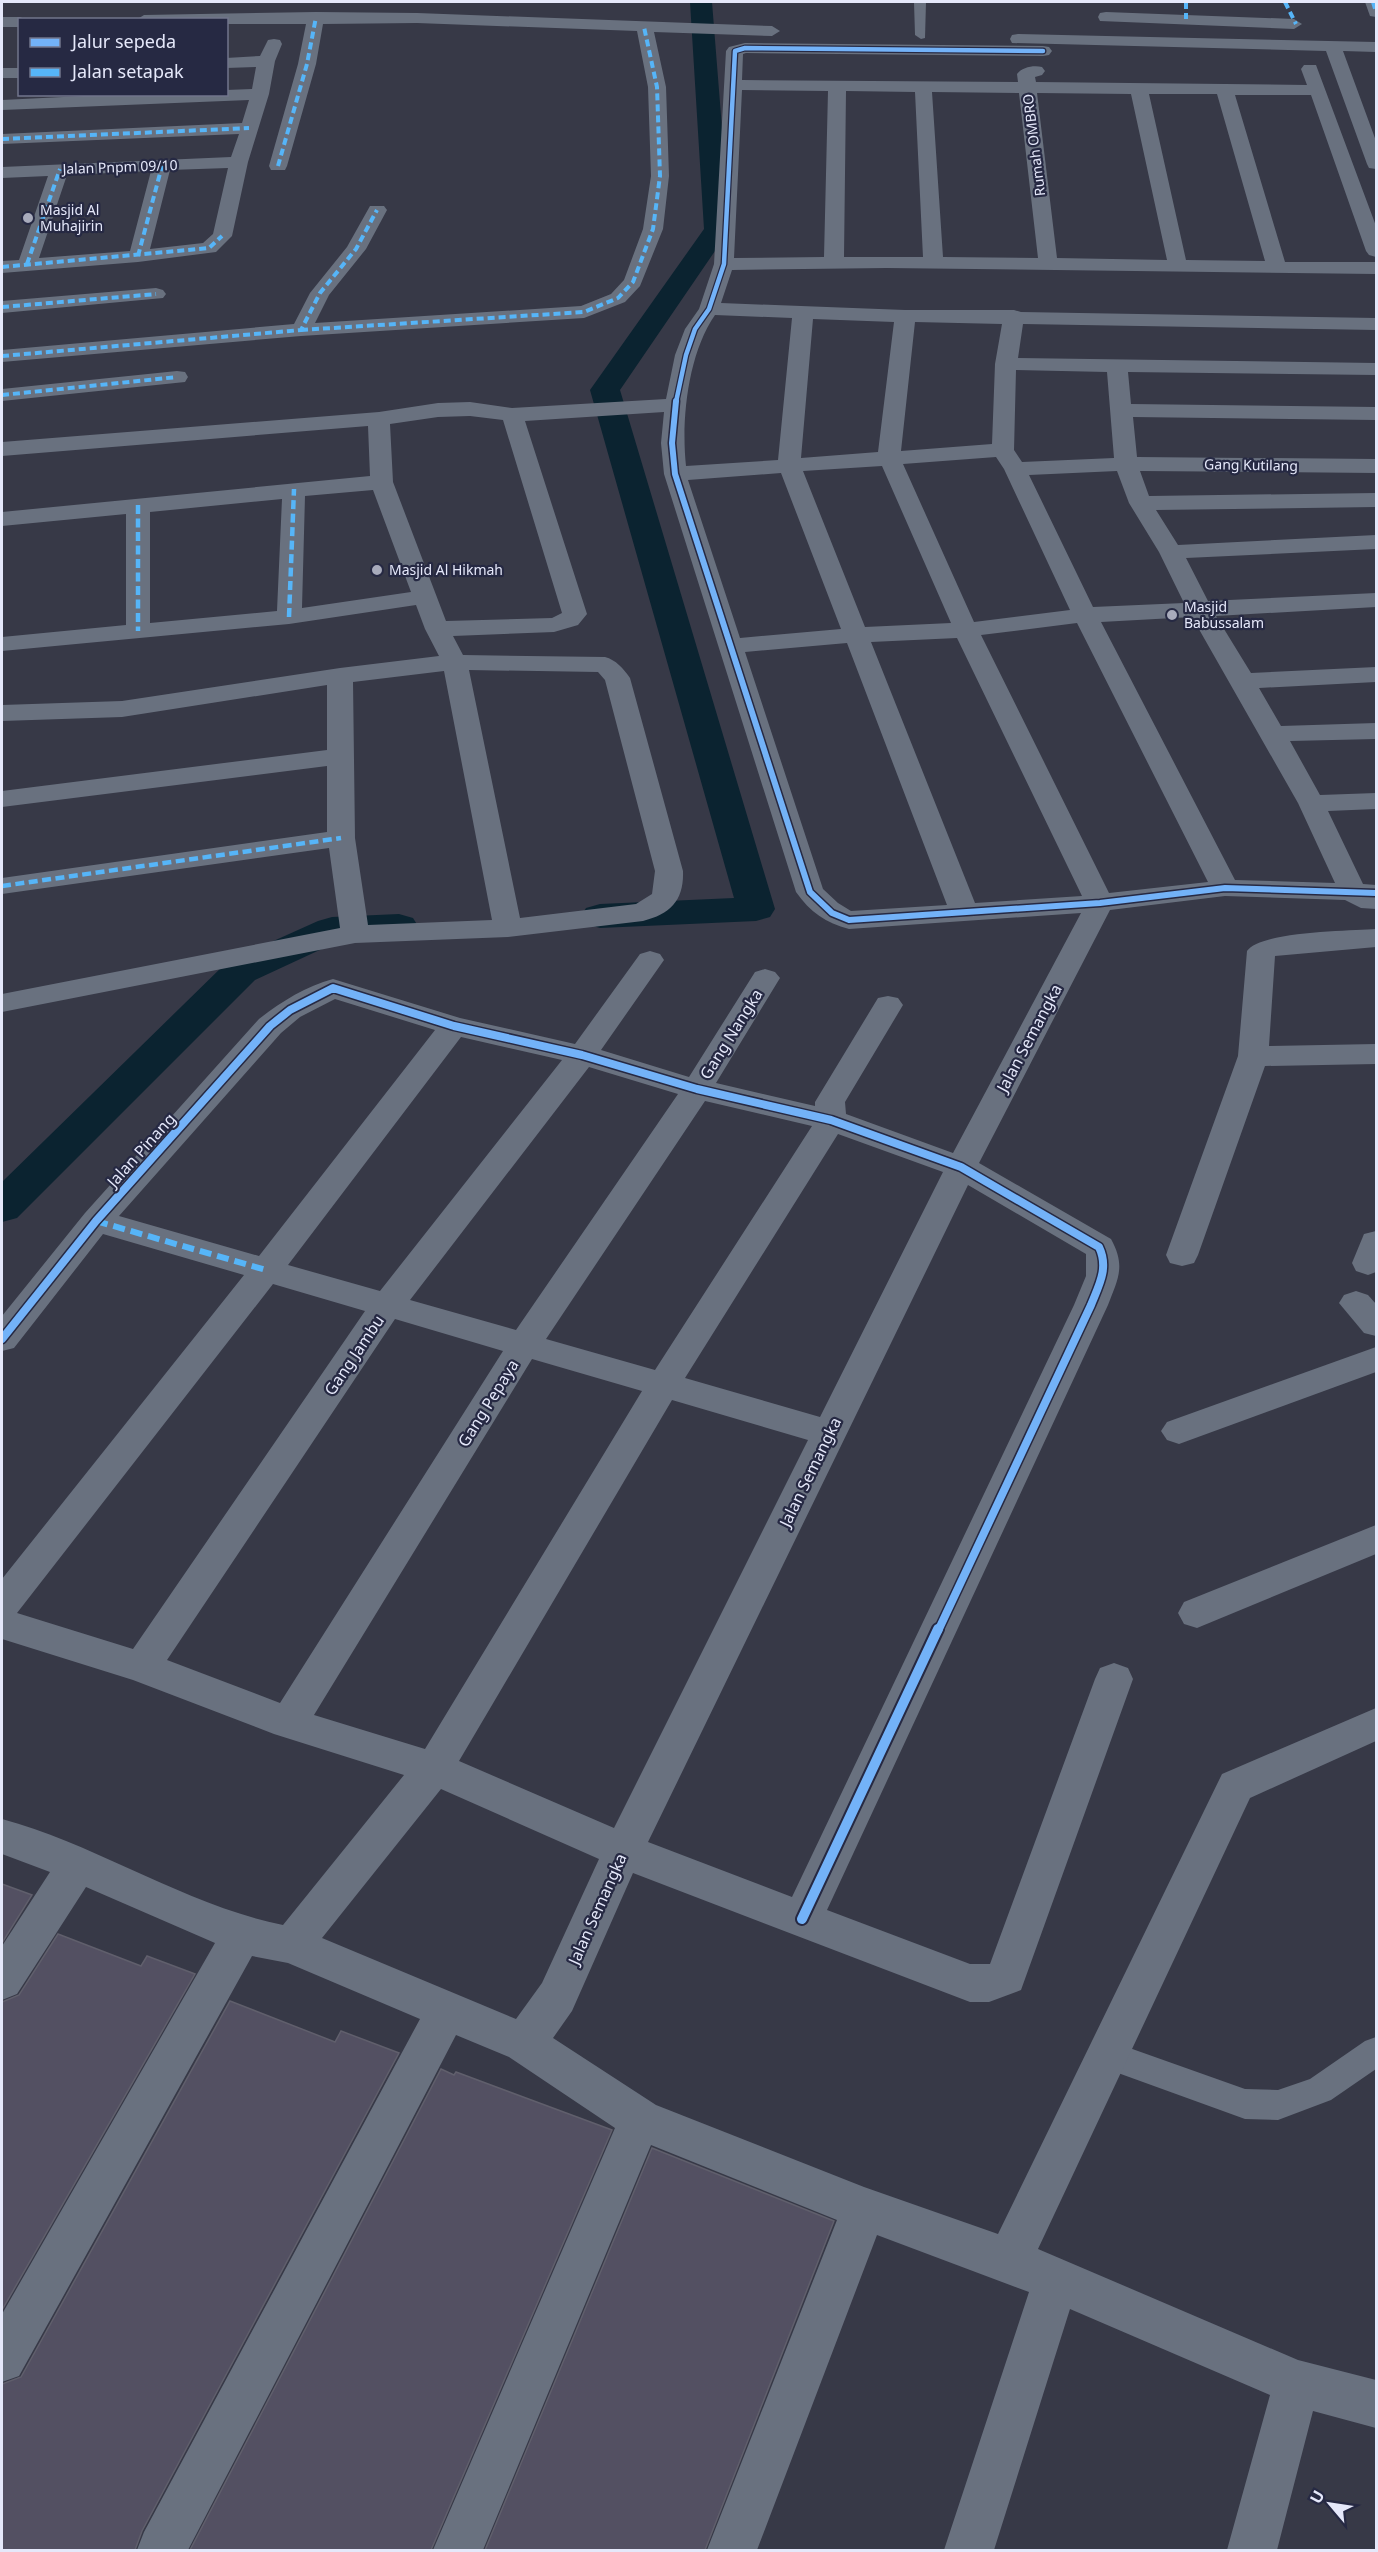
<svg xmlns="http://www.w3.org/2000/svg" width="1378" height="2552" viewBox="0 0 1378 2552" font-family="'Noto Sans',sans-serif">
<rect width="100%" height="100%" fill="#373947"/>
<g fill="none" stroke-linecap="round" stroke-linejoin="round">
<!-- canal -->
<g fill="#0b2330" fill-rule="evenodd">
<polygon points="690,2 712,2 730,229 620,390 775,909 770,917 756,921 600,928 586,924 581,916 586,908 600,904 734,898 590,390 704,229"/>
<polygon points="399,914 413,918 418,926 413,934 399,938 339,941 255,980 17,1218 2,1222 2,1182 227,962 318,921 332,917"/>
</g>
</g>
<!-- building -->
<g fill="#535062" stroke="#605f6c" stroke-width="1.5">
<polygon points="2,1884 32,1895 2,1943"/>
<polygon points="58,1934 141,1966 147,1956 195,1974 2,2310 2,2002 19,1995"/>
<polygon points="230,2001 335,2042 341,2031 399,2053 142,2531 135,2550 2,2550 2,2384 21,2377"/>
<polygon points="441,2069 454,2075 456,2072 612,2130 431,2550 190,2550"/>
<polygon points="652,2148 834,2221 705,2550 485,2550"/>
</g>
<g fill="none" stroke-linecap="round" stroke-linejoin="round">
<!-- lane -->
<g fill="#69717f" fill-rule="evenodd">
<polygon points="914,2 926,2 925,38 921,39 915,35"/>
<polygon points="1376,2037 1376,2069 1331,2100 1278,2120 1245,2119 1096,2065 1091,2055 1096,2045 1107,2040 1245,2089 1278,2090 1310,2079 1365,2041"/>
</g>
<!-- street -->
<g fill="#69717f" fill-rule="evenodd">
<polygon points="1365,2 1376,2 1376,17 1370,16"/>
<polygon points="316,12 417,13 772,26 780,31 772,36 654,32 666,87 669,176 663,229 640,286 625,302 584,318 301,336 2,362 2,350 294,324 310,293 347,247 370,206 384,206 387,210 366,249 329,295 315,323 581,306 611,294 624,280 643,229 651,176 648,87 637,31 417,23 323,24 316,64 287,166 285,170 271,170 269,166 298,64 306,24 226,24 226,20 136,20 144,15"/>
<polygon points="1106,12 1294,19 1302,24 1294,29 1100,21 1098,17 1100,13"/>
<polygon points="2,17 20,17 27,20 20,20 20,27 2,27"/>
<polygon points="1018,34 1376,42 1376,52 1343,51 1376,141 1376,169 1369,168 1367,164 1326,51 1012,43 1010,39 1012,35"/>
<path d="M274,39L280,40L282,44L275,61L269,94L248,162L232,236L216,252L138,262L2,273V261L19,260L48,176L2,178V167L231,157L239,134L2,144V134L242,123L249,100L2,110V100L124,94H226V90L252,89L256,67L226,68V58L260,56L268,40ZM228,168L213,234L203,243L150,249L170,170ZM151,171L130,251L39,258L67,175Z"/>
<path d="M745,43L1043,46L1049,47L1052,51L1049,55L1043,56L746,53L743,54L742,80L1018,82L1017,74C1022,67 1034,65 1042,67L1045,71L1042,75L1035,77L1036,82L1307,85L1301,69L1304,65H1316L1376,226V257L1369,255L1366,251L1311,95H1235L1285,262H1376V274L887,268L732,270L721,303L905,310H1014L1021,312L1376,318V330L1023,324L1018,358L1376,363V375L1128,372L1131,404L1376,407V420L1133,417L1137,457L1376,459V473L1140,471L1149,496L1376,493V507L1156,510L1178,545L1376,535V549L1186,558L1208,601L1376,593V607L1216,616L1251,673L1376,667V682L1259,688L1281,726L1376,723V739L1290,741L1320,795L1376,793V809L1328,811L1363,884L1376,885V909L1361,908L1345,900L1225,896L1110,910L979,1163L1111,1239C1126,1266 1118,1279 1108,1305L827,1910L970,1964H990L1095,1679L1100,1668L1114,1663L1128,1668L1133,1679L1021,1990L989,2002H970L633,1873L572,2011L553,2038L656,2105L864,2187L998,2234L1222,1774L1376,1708V1741L1250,1798L1038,2249L1298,2360L1376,2380V2428L1313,2411L1277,2550H1227L1270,2395L1070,2309L994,2550H944L1029,2292L877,2235L757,2550H707L837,2220L651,2145L483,2550H433L615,2128L509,2057L456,2035L188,2550H137L144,2532L420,2019L288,1963L252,1956L19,2376L2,2382V2314L215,1943L86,1887L17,1994L2,2000V1946L50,1872L2,1854V1819C98,1845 185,1905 283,1925L404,1775L274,1734L133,1680L2,1639V1579L244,1275L103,1234L14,1348L2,1351V1316L85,1213L259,1019C281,1002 306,986 333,979L460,1018L575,1044L640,954L650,951L660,954L664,960L601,1050L689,1077L755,972L765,969L775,972L780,978L716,1083L815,1106V1102L878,998L888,996L898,998L903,1005L845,1102L846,1114L953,1153L1081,913L849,929C826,923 810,912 796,892L664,474L661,443L664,412L525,421L587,614L578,625L554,632L453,636L463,655L605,657C616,660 623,668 630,678L683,871C684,900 671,914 643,921L508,937L355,943L2,1012V994L340,928L329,848L2,894V878L327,832V766L2,807V791L327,750V685L122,717L2,721V705L122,701L340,668L439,656L425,629L416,605L289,624L2,651V637L126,625V514L2,526V512L370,476L368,426L2,456V442L379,412L438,403L470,402L512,408L666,399L675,355L685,329L699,309L714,264L726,51L729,47ZM742,90L828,91L824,257L734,258ZM846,91L915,92L923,257H844ZM932,92L1019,93L1038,258L943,257ZM1037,93L1131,94L1167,260L1057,258ZM1149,94H1217L1265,261L1186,260ZM715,315L792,318L778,460L686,466C681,420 688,354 715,315ZM813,319L894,322L878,452L801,458ZM915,322L1002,324L995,364L992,444L901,451ZM1016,370L1107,372L1114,458L1022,462L1014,450ZM470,416L503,420L562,613L552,618L446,621L393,482L390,424L438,417ZM996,457L1004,469L1070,610L974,622L903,464ZM882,466L951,623L865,627L803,471ZM1117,471L1129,503L1159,552L1184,603L1093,607L1029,475ZM781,473L841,629L740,638L688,480ZM373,490L411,592L302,608L305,496ZM282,499L277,611L150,623V512ZM1192,617L1298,803L1335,883L1235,880L1101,622ZM1077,623L1208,882L1109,893L981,635ZM957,638L1082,896L975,903L871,642ZM847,643L947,905L851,911L838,903L823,889L745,652ZM469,670L598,672L605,680L655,871L652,894L636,904L520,918ZM444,671L492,920L368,925L355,838L353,682ZM335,999L435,1030L259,1256L119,1216L281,1033L300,1017ZM461,1037L562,1060L380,1291L288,1265ZM589,1067L678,1094L516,1330L410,1300ZM705,1101L812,1126L655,1370L546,1339ZM838,1134L943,1172L820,1417L685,1378ZM968,1185L1086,1254V1276L1074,1305L792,1897L648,1842ZM273,1284L365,1311L133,1649L17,1613ZM395,1319L503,1351L280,1703L167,1660ZM532,1359L642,1391L425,1749L314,1715ZM672,1400L808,1440L614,1828L459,1761ZM441,1789L599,1859L542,1983L516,2019L322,1938Z"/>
<rect x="2" y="68" width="18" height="10"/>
<polygon points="156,288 163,290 166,294 163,298 2,313 2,301"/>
<polygon points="177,371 185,372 188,377 185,382 2,401 2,389"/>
<path d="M1376,929V947L1275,956L1269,1046L1376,1044V1064L1265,1066L1198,1255L1194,1263L1182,1266L1170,1263L1166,1255L1238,1056L1247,951C1260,931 1350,931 1376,929Z"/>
<polygon points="1376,1231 1376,1272 1368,1275 1356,1271 1352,1263 1364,1234"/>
<polygon points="1356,1291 1368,1295 1376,1304 1376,1336 1364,1333 1339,1303 1344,1295"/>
<polygon points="1376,1347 1376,1372 1179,1444 1167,1440 1161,1431 1167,1422"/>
<polygon points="1376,1525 1376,1554 1197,1628 1184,1624 1178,1613 1184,1602"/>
</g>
<!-- quiet-far2 -->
<g stroke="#56b5f8" stroke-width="4" stroke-dasharray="7 4" stroke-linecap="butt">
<polyline points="1186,2 1186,19"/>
<polyline points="1285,2 1296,24"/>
<polyline points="1373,2 1376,12"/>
<polyline points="2,139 249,128"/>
<polyline points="278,166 307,64 316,17"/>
<polyline points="138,256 162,166"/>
<polyline points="27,264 60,169"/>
<polyline points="2,267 209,248 222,236"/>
<polyline points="2,307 156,294"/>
<polyline points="301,330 584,312 618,298 633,282 653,229 660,176 657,87 644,27"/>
<polyline points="2,356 301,330 320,293 356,249 377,210"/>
<polyline points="2,395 177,377"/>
</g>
<!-- quiet-far1 -->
<g stroke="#56b5f8" stroke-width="4.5" stroke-dasharray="9 4.5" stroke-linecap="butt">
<polyline points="138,505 138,631"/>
<polyline points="289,617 294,489"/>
<polyline points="2,886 341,838"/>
</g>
<!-- quiet -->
<polyline stroke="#56b5f8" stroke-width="6" stroke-dasharray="12 6" stroke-linecap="butt" points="96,1221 266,1270"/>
<!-- cycleway-far3 casing -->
<g stroke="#262943" stroke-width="7">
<polyline id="cycleway-far3" points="676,402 686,355 695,329 709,309 724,264 735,51 745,48 1043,51"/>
</g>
<!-- cycleway-far2 casing -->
<g stroke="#262943" stroke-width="9">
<polyline id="cycleway-far2" points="676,401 672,443 675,474 810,892 832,913 849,920 1100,903 1225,888 1376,893"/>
</g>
<!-- cycleway-far1 casing -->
<g stroke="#262943" stroke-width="11">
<path id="cycleway-far1" d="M2,1339L96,1221L270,1026L290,1010L333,988L454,1026L582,1055L697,1089L831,1120L961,1167L1099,1247C1109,1268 1099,1285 1091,1305L938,1631"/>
</g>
<!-- cycleway casing -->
<g stroke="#262943" stroke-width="14">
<polyline id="cycleway" points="802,1919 938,1629"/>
</g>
<!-- cycleway-far3 -->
<use href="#cycleway-far3" stroke="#73b2f8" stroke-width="4.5"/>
<!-- cycleway-far2 -->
<use href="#cycleway-far2" stroke="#73b2f8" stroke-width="6"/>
<!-- cycleway-far1 -->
<use href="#cycleway-far1" stroke="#73b2f8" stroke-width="8"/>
<!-- cycleway -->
<use href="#cycleway" stroke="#73b2f8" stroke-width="10"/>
</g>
<!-- markers -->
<g fill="#a8abbb" stroke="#262943" stroke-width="2">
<circle cx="28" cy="218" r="6"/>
<circle cx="377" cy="570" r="6"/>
<circle cx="1172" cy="615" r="6"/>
</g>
<g text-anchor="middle" stroke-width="4.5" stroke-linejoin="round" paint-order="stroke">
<!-- far-street labels -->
<g font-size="14" fill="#e5e8fa" stroke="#262943">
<text transform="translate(1034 145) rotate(-97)" y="5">Rumah OMBRO</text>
<text transform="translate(120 167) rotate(-2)" y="5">Jalan Pnpm 09/10</text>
<text transform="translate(1251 465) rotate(1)" y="5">Gang Kutilang</text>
</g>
<!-- far-poi labels -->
<g font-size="14" fill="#e5e8fa" stroke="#262943" text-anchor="start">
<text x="40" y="215">Masjid Al<tspan x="40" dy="16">Muhajirin</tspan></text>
<text x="389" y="575">Masjid Al Hikmah</text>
<text x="1184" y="612">Masjid<tspan x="1184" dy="16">Babussalam</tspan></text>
</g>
<!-- street labels -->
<g font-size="16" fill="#e5e8fa" stroke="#262943">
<text transform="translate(731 1034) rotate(-58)" y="6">Gang Nangka</text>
<text transform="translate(1029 1038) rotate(-62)" y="6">Jalan Semangka</text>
<text transform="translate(141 1150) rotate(-48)" y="6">Jalan Pinang</text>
<text transform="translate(354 1355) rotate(-56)" y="6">Gang Jambu</text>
<text transform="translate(488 1403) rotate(-58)" y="6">Gang Pepaya</text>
<text transform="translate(810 1472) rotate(-64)" y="6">Jalan Semangka</text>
<text transform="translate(597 1909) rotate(-66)" y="6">Jalan Semangka</text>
</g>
</g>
<!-- border -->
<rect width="1378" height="2552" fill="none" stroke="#e5e8fa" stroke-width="6"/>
<!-- legend -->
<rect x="18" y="18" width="210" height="78" fill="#262943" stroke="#72758c" stroke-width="1.5"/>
<rect x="30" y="38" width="30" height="9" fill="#73b2f8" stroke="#72758c" stroke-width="1.5"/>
<text x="72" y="48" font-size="18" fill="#e5e8fa">Jalur sepeda</text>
<rect x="30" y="68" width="30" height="9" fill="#56b5f8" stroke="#72758c" stroke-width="1.5"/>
<text x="72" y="78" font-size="18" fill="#e5e8fa">Jalan setapak</text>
<!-- north arrow -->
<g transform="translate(1330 2504) rotate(299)" stroke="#262943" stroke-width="4.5" paint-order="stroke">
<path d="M0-4.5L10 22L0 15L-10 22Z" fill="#e5e8fa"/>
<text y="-9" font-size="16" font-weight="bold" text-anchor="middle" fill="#e5e8fa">U</text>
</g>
</svg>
